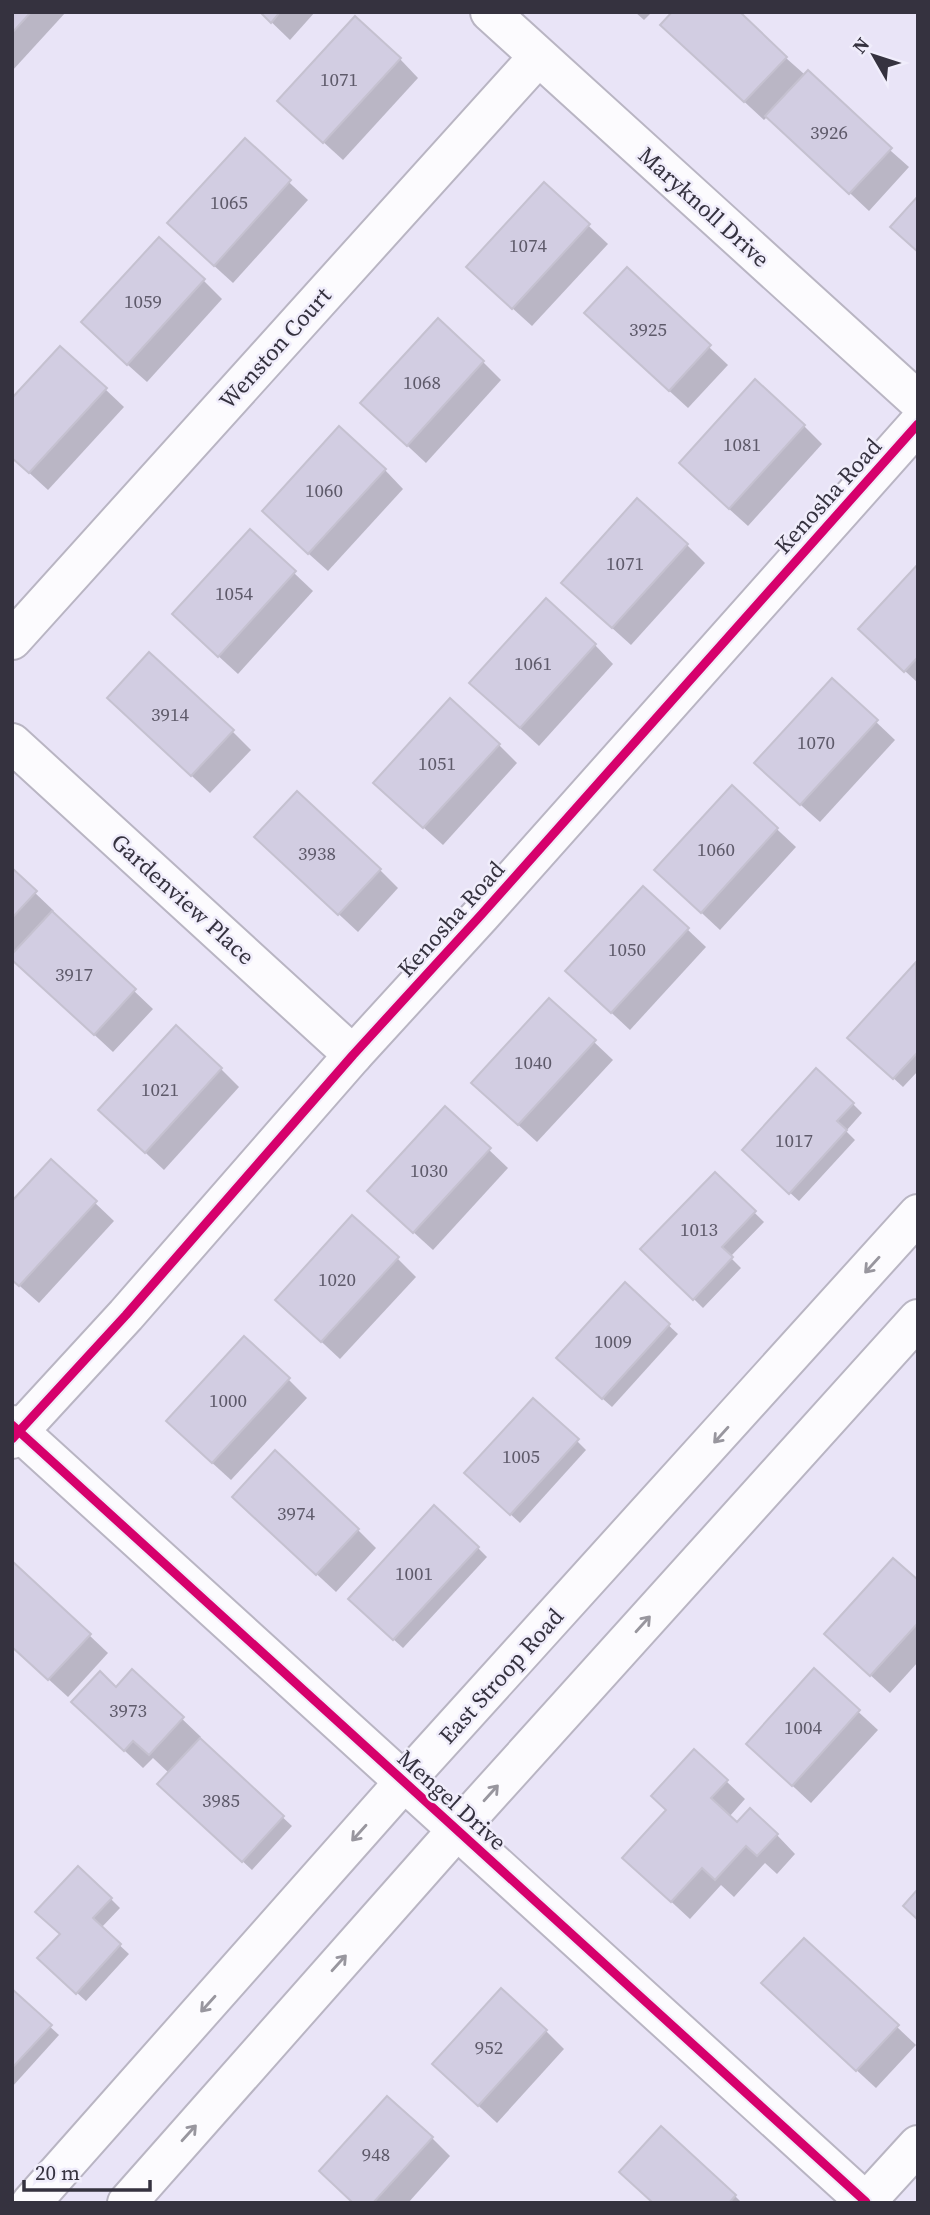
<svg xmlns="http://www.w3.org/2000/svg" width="930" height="2215" viewBox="0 0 930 2215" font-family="'Source Serif 4',serif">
<rect width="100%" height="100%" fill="#e9e4f7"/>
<!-- shadow -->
<g fill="#0003">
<polygon points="12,12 66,12 12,71"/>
<polygon points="261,12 315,12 290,40"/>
<polygon points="635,12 652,12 644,20"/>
<polygon points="681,43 786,58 909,167 869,211 768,116 764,120"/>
<polygon points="400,59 418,78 343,160 298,119"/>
<polygon points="245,141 308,200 233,283 188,242"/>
<polygon points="544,184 608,244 532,326 487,285"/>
<polygon points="627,270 728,365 688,408 605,332"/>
<polygon points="203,280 222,299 147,382 101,341"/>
<polygon points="483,362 501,380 426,463 381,421"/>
<polygon points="105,389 124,407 48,490 12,457"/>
<polygon points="804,426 822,444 748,526 699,482"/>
<polygon points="385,470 403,489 328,571 282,530"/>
<polygon points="687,545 705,563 631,645 582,601"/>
<polygon points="918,567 918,683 879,647"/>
<polygon points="294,573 313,591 238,674 193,633"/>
<polygon points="595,645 613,664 539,746 490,701"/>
<polygon points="832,680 895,740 820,822 775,782"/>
<polygon points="128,716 232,731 251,750 210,793"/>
<polygon points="499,745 517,763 443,845 394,801"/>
<polygon points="732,787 796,847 720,930 675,888"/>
<polygon points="275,855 380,870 398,888 358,932"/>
<polygon points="12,871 54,911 52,913 153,1009 113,1052 30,975 12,953"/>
<polygon points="687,929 706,947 630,1030 586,989"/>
<polygon points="916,964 918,1071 903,1087 850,1038"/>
<polygon points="594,1042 613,1060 537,1142 492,1101"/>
<polygon points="221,1069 239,1087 164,1170 119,1128"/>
<polygon points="853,1104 862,1113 846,1131 855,1140 799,1201 753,1159"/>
<polygon points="445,1108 508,1168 433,1250 388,1209"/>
<polygon points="51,1161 114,1221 39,1303 12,1279"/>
<polygon points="715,1174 764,1222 730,1257 741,1268 703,1308 643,1249"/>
<polygon points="397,1258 416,1277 340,1359 296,1318"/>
<polygon points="625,1285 678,1334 612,1407 567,1367"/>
<polygon points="288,1379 307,1398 231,1480 187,1440"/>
<polygon points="577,1441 586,1450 520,1523 475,1482"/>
<polygon points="253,1515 358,1530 376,1548 336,1592"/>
<polygon points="478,1548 487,1557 403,1648 359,1608"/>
<polygon points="918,1583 918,1662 890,1693 845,1652"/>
<polygon points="89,1635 108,1653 68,1697 12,1646"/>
<polygon points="132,1671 201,1737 199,1739 292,1826 252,1870 169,1793 170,1774 153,1758 143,1768 92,1720"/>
<polygon points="814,1671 878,1730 811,1803 767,1762"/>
<polygon points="726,1781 745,1799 729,1817 738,1824 777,1835 795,1854 777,1874 765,1863 734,1897 721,1885 690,1919 624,1858"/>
<polygon points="111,1899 120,1908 101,1928 129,1954 86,2001 48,1967 62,1934"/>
<polygon points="12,1992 59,2035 12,2087"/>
<polygon points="782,2002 897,2027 916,2045 876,2088"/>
<polygon points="546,2031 564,2049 497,2123 453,2082"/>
<polygon points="432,2138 450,2156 408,2203 354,2203"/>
<polygon points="735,2196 742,2203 653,2203"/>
</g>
<!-- building -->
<g fill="#d2cde2" stroke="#c5c1d0" stroke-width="2">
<polygon points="12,12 31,12 12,33"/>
<polygon points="260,12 280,12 271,23"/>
<polygon points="672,12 740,12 787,57 744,102 660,25"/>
<polygon points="355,16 401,58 323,143 277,101"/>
<polygon points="808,70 892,148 849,194 765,116"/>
<polygon points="245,138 291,180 214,266 167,223"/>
<polygon points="544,182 590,224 512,309 466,267"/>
<polygon points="918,196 918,252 890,227"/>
<polygon points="159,237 205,279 127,365 81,322"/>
<polygon points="627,267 711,345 669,391 584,313"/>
<polygon points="438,318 484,361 407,446 360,403"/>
<polygon points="60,346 107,388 29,473 12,458 12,398"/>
<polygon points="755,379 805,425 729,509 679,463"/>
<polygon points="339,426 386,469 308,554 262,511"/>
<polygon points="637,498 688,544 612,628 561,583"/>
<polygon points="250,529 296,571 218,657 172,614"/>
<polygon points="918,564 918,657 904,672 858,629"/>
<polygon points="546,598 596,644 520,728 469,683"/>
<polygon points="149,652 234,730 191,776 107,698"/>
<polygon points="832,678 878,720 800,805 754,763"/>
<polygon points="450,698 500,744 423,828 373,783"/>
<polygon points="732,785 778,828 701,913 654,870"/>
<polygon points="297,791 381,869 338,915 254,837"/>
<polygon points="12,868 37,891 12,918"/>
<polygon points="643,886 689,928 611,1013 565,971"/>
<polygon points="52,911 136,989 94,1035 12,960 12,954"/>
<polygon points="916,962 918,1052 893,1079 847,1038"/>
<polygon points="549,998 596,1040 518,1125 471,1083"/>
<polygon points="176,1025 222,1068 145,1153 98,1110"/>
<polygon points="816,1068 854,1103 837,1121 847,1130 789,1194 742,1150"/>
<polygon points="445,1106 491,1148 413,1233 367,1191"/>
<polygon points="51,1159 97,1201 19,1286 12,1280 12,1201"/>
<polygon points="715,1172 756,1211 722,1247 733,1257 693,1300 640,1249"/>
<polygon points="352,1215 399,1257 321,1342 275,1300"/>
<polygon points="625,1282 670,1324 602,1399 556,1358"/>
<polygon points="244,1336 290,1378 212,1463 166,1421"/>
<polygon points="533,1398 579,1439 510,1515 464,1473"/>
<polygon points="275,1450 359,1529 316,1575 232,1497"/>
<polygon points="434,1505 479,1547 393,1640 348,1599"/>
<polygon points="893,1558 918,1580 918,1623 870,1676 824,1634"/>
<polygon points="12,1561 91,1634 48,1680 12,1647"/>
<polygon points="814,1668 860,1710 792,1786 746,1744"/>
<polygon points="132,1669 184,1717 149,1755 133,1741 124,1751 71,1702 100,1671 116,1687"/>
<polygon points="200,1738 284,1816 242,1862 157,1784"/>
<polygon points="694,1749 728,1780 711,1798 737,1822 750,1808 778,1834 757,1856 746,1846 715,1880 702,1868 671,1902 622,1858 666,1810 651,1796"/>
<polygon points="78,1866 112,1898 93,1918 121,1944 76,1994 37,1958 60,1934 35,1912"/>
<polygon points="918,1889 918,1920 903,1906"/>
<polygon points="804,1938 899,2025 856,2071 761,1983"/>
<polygon points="501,1988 547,2030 478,2106 432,2064"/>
<polygon points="12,1989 52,2025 12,2068"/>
<polygon points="387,2096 433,2137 373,2203 353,2203 319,2171"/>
<polygon points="661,2126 736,2195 729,2203 653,2203 619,2172"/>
</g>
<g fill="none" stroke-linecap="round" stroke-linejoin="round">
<!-- minor casing -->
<g stroke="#b9b5c3" stroke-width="42">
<g id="minor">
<polyline points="490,12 918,401"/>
<polyline points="12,640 538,57"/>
<polyline points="12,743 353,1055"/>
<polyline points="12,1425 866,2202"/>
<polyline points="12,1439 126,1315 353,1055 481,915 918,424"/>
<polyline points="865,2203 918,2145"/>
</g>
</g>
<!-- secondary casing -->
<g stroke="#b9b5c3" stroke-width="42">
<g id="secondary">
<polyline points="31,2203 404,1782 918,1214"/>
<polyline points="127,2203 457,1830 918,1319"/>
</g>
</g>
<!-- minor -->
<use href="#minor" stroke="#fcfbfe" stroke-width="38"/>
<!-- secondary -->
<use href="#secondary" stroke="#fcfbfe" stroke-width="38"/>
<!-- cycleway casing -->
<g stroke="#f0edfb" stroke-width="13">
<g id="cycleway">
<polyline points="12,1425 866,2202"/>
<polyline points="12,1439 126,1315 353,1055 481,915 918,424"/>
</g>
</g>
<!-- cycleway -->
<use href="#cycleway" stroke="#d6006c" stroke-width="9"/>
</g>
<!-- one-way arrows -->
<defs><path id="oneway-shaft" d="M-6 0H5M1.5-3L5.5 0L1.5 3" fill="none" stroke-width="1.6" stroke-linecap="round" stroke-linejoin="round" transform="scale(1.75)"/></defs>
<g stroke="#98969e">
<use href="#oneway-shaft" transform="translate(872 1265) rotate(132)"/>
<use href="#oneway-shaft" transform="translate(721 1435) rotate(132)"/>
<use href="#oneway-shaft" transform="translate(643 1624) rotate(-48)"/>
<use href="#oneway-shaft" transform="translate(491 1793) rotate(-48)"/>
<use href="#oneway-shaft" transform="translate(359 1833) rotate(132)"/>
<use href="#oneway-shaft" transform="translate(339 1963) rotate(-48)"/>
<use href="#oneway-shaft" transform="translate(208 2004) rotate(132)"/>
<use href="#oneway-shaft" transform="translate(189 2133) rotate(-48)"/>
</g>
<g text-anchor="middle" stroke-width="5" stroke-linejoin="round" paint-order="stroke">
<!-- number labels -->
<g font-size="19" fill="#5e5a6a">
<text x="339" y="86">1071</text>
<text x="829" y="139">3926</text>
<text x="229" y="209">1065</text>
<text x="528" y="252">1074</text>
<text x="143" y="308">1059</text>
<text x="648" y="336">3925</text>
<text x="422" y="389">1068</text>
<text x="742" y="451">1081</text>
<text x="324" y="497">1060</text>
<text x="625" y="570">1071</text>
<text x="234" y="600">1054</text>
<text x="533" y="670">1061</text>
<text x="170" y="721">3914</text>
<text x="816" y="749">1070</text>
<text x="437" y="770">1051</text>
<text x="716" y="856">1060</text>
<text x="317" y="860">3938</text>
<text x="627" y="956">1050</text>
<text x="74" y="981">3917</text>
<text x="533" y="1069">1040</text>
<text x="160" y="1096">1021</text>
<text x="794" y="1147">1017</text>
<text x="429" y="1177">1030</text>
<text x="699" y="1236">1013</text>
<text x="337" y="1286">1020</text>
<text x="613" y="1348">1009</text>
<text x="228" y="1407">1000</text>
<text x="521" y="1463">1005</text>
<text x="296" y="1520">3974</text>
<text x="414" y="1580">1001</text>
<text x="128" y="1717">3973</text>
<text x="803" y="1734">1004</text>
<text x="221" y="1807">3985</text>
<text x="489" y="2054">952</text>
<text x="376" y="2161">948</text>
</g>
<!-- street labels -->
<g font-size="23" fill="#35323f" stroke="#f0edfb">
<text transform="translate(704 207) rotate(42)" y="8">Maryknoll Drive</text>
<text transform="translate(275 348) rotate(-48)" y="8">Wenston Court</text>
<text transform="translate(828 496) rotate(-48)" y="8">Kenosha Road</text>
<text transform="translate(183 899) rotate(42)" y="8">Gardenview Place</text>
<text transform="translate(451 919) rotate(-48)" y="8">Kenosha Road</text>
<text transform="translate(501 1676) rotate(-48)" y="8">East Stroop Road</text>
<text transform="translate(452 1800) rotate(42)" y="8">Mengel Drive</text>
</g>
</g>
<!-- border -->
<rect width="930" height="2215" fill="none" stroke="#35323f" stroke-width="28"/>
<!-- north arrow -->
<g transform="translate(874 56) rotate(309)" stroke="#f0edfb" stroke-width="5" paint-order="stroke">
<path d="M0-5L12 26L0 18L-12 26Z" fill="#35323f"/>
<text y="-10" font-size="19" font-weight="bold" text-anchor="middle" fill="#35323f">N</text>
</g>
<!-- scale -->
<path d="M24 2180v10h126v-10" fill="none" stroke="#35323f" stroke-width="3.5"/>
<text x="35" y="2180" font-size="21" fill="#35323f" stroke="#f0edfb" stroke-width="5" paint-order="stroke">20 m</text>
</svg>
